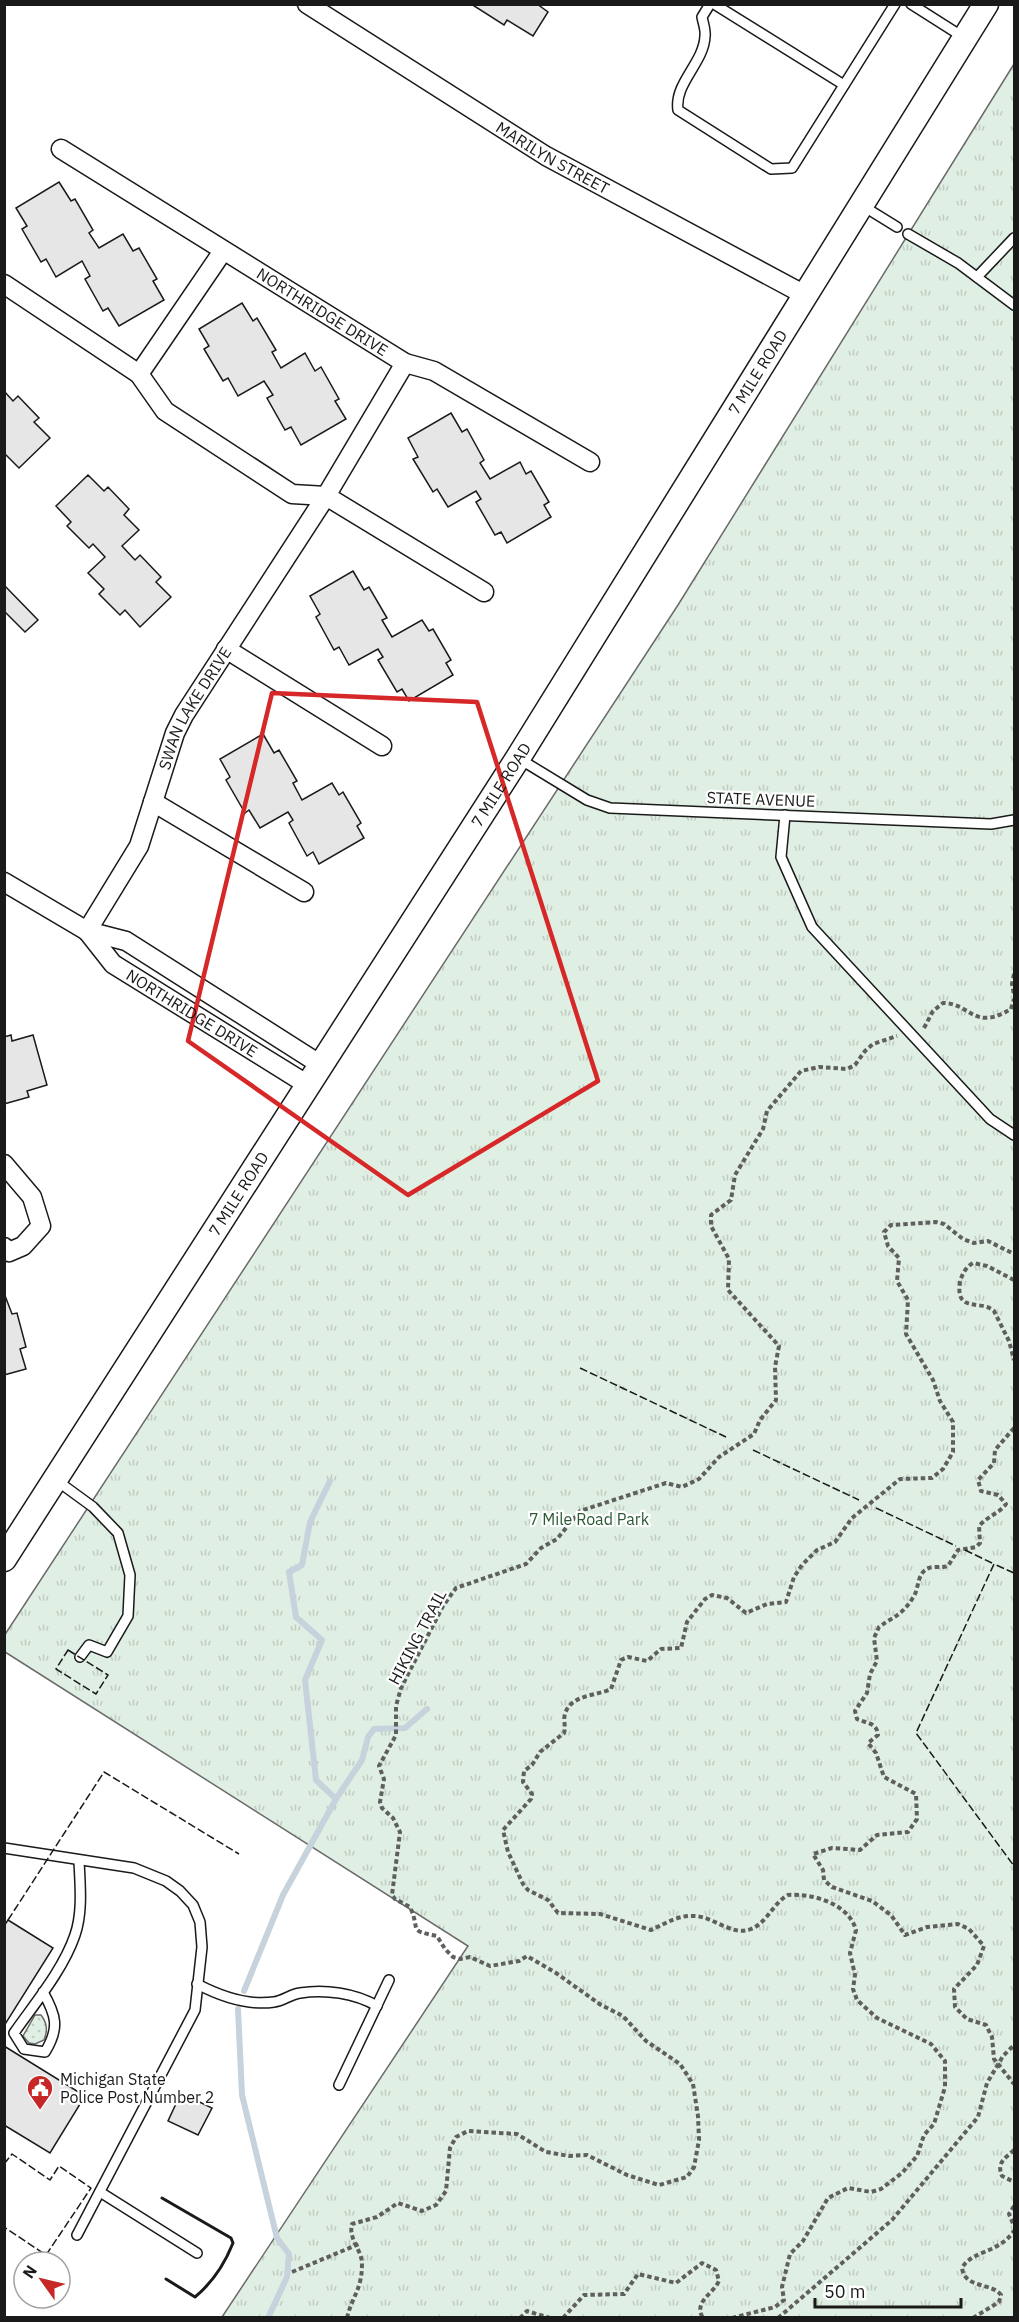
<svg xmlns="http://www.w3.org/2000/svg" width="1019" height="2322" viewBox="0 0 1019 2322" font-family="'IBM Plex Sans',sans-serif">
<defs>
<pattern id="grass-dots" width="8" height="8" patternUnits="userSpaceOnUse" patternTransform="scale(1.5)"><rect width="8" height="8" fill="#e0efe3"/><path d="M2 2h.1M6 6h.1" fill="none" stroke="#c0ccc2" stroke-width="1.8" stroke-linecap="round"/></pattern>
<pattern id="park-tufts" width="24" height="20" patternUnits="userSpaceOnUse" patternTransform="scale(1.5)"><rect width="24" height="20" fill="#e0efe3"/><path d="M3 7l-1-3M5 7V3M7 7l1-3M15 17l-1-3M17 17v-4M19 17l1-3" fill="none" stroke="#c0ccc2"/></pattern>
</defs>
<rect width="100%" height="100%" fill="#fff"/>
<!-- grass -->
<path fill="url(#grass-dots)" stroke="#6a6a6a" stroke-width="1.5" d="M35,2015H41C47,2023 48,2030 44,2040L35,2044L29,2043L23,2036Z"/>
<!-- park -->
<polygon fill="url(#park-tufts)" stroke="#6a6a6a" stroke-width="1.5" points="1014,64 1014,2317 222,2317 468,1946 5,1652 4,1636 678,605"/>
<g fill="none" stroke-linecap="round" stroke-linejoin="round">
<!-- stream -->
<g stroke="#c6d2dc" stroke-width="6">
<polyline points="336,1799 362,1760 368,1737 374,1729 405,1728 427,1709"/>
<polyline points="244,1991 283,1895 336,1799 316,1780 305,1680 322,1640 296,1617 289,1572 302,1565 310,1522 330,1481"/>
<polyline points="238,2009 242,2095 277,2238 289,2254 287,2277 268,2318"/>
</g>
</g>
<!-- building -->
<g fill="#e6e6e6" stroke="#1a1a1a" stroke-width="1.5">
<polygon points="471,4 537,4 548,12 533,36 507,20 504,25"/>
<polygon points="59,182 71,201 75,199 93,230 89,233 99,248 123,234 133,251 139,248 157,279 153,281 164,300 119,326 108,308 103,311 85,279 90,276 82,261 56,277 46,259 41,262 22,229 27,226 16,208"/>
<polygon points="242,303 253,321 257,318 276,350 272,352 281,368 305,353 315,371 321,367 339,399 335,401 346,419 301,445 291,427 285,430 267,398 273,395 264,381 238,396 228,378 223,381 204,349 209,346 199,329"/>
<polygon points="4,391 13,401 18,396 39,418 34,422 50,438 19,468 4,453"/>
<polygon points="451,413 462,432 467,429 484,460 480,463 490,479 520,462 526,474 531,471 549,502 544,505 551,517 507,543 501,532 495,535 476,502 481,499 476,491 448,507 437,489 433,492 413,459 418,457 408,438"/>
<polygon points="88,475 104,491 108,487 129,509 124,515 139,530 122,546 135,560 140,555 161,577 156,582 171,597 140,627 125,610 120,615 99,594 104,589 88,573 105,557 93,544 89,548 67,526 71,522 56,506"/>
<polygon points="353,571 364,590 369,587 387,618 382,620 392,637 422,620 429,631 433,629 451,660 446,663 453,675 409,701 402,689 397,692 378,660 383,657 378,649 349,665 339,647 334,650 316,617 320,614 310,596"/>
<polygon points="4,585 38,620 25,632 4,611"/>
<polygon points="263,734 274,753 279,750 297,781 293,783 302,800 332,783 339,795 343,792 361,823 357,826 364,838 319,864 313,852 307,856 289,823 293,820 288,812 260,828 249,810 245,813 226,780 230,777 220,759"/>
<polygon points="11,1035 12,1041 33,1035 47,1085 27,1091 29,1097 4,1104 4,1037"/>
<polygon points="4,1293 12,1314 17,1313 26,1347 20,1349 26,1369 4,1375"/>
<polygon points="8,1920 53,1948 4,2026 4,1926"/>
<polygon points="4,2046 85,2096 50,2153 4,2125"/>
<polygon points="181,2093 212,2108 198,2135 168,2121"/>
</g>
<g fill="none" stroke-linecap="round" stroke-linejoin="round">
<!-- lane casing -->
<g stroke="#1a1a1a" stroke-width="12">
<g id="lane">
<path d="M710,4L702,17C703,23 706,30 705,36C704,63 674,83 678,110L771,169L792,168L895,4"/>
<polyline points="714,4 844,85"/>
<polyline points="911,4 963,37"/>
<polyline points="863,206 897,227"/>
<polyline points="908,234 958,263 1014,305"/>
<polyline points="977,277 1014,238"/>
<polyline points="518,758 587,800 610,808 991,824 1014,820"/>
<polyline points="785,815 781,857 812,927 990,1119 1014,1135"/>
<polyline points="56,1480 93,1507 118,1533 130,1575 128,1616 107,1652 89,1645 80,1657"/>
<polyline points="4,1848 134,1868 166,1881 180,1891 193,1905 200,1922 202,1947 195,2010 77,2235"/>
<path d="M197,1984C220,1996 247,2006 274,2002C283,2001 291,1994 300,1993C325,1989 355,1993 377,2006"/>
<path d="M43,1992C56,2015 60,2028 45,2052L24,2049L14,2033C35,2003 63,1970 75,1935C83,1912 80,1884 79,1861"/>
<polyline points="339,2085 389,1980"/>
<polyline points="100,2192 197,2253"/>
</g>
</g>
<!-- street casing -->
<g stroke="#1a1a1a" stroke-width="21">
<g id="street">
<path id="s1" d="M307,4L546,156L805,295"/>
<path id="s2" d="M61,149L405,363L434,371L590,462"/>
<polyline points="4,284 139,374 165,411 292,494 326,496 484,592"/>
<polyline points="139,374 223,251"/>
<polyline points="226,649 382,746"/>
<polyline points="153,802 304,892"/>
<polyline points="4,882 87,931 126,941 321,1065"/>
<path id="s3" d="M87,931L139,846L175,733L184,715L326,496L405,363"/>
<path id="s4" d="M87,931L113,964L308,1085"/>
<polyline points="4,1164 32,1197 41,1226 23,1246 9,1252 4,1247"/>
</g>
</g>
<!-- secondary casing -->
<g stroke="#1a1a1a" stroke-width="27">
<g id="secondary">
<path id="s5" d="M4,1559L518,758L986,4"/>
</g>
</g>
<!-- path -->
<g stroke="#5f5f5f" stroke-width="4" stroke-dasharray="4.5 3" stroke-linecap="butt">
<polyline points="1014,974 1012,984 1014,995"/>
<path d="M924,1028L933,1011L943,1003C971,1003 973,1032 1011,1009L1014,999"/>
<path d="M1014,1280L987,1266L973,1263C966,1267 962,1274 960,1282C955,1314 981,1299 994,1311L1009,1341L1014,1360"/>
<path d="M1014,1428L995,1450L994,1463L978,1480L981,1491L998,1495L1006,1504C1001,1512 988,1516 979,1526L980,1543L976,1547L958,1550L948,1566C942,1568 934,1566 929,1568C917,1572 919,1588 914,1596C902,1616 894,1616 879,1627L874,1638L877,1661L870,1674L867,1693L855,1711L857,1719C865,1723 877,1722 878,1735L868,1743L876,1753L884,1777L916,1794L917,1819L908,1832L877,1835L860,1850L832,1848L813,1854L823,1870L824,1880L832,1887L872,1901L891,1915L905,1935L927,1927L958,1924L969,1929L984,1946L977,1965L954,1989L955,2007L967,2019L986,2025L992,2037L994,2059L1014,2084"/>
<path d="M1014,2150C1006,2158 996,2162 1002,2176L1014,2182"/>
<polyline points="1014,2206 1009,2214 1014,2226"/>
<polyline points="292,2272 359,2244"/>
<path d="M347,2318C352,2296 362,2290 362,2264C362,2250 348,2239 352,2224L377,2217L398,2203L422,2211L436,2205L446,2191L450,2148L456,2137L468,2131L517,2134L546,2152L569,2156L587,2155L627,2175L659,2185L687,2177L694,2167L699,2140L698,2116L693,2084L680,2064L646,2041L623,2016L601,2005L556,1973L527,1956L519,1961L490,1966L470,1957L460,1959L453,1957L445,1949L437,1936C407,1930 421,1931 410,1907L395,1899L392,1895L400,1832L393,1818L382,1808L380,1802L384,1779L379,1766L396,1735V1706L401,1688L443,1606L456,1588L526,1564L541,1548L557,1539L580,1511L666,1483L682,1487L699,1479L719,1457L754,1434L760,1420L776,1400L775,1367L779,1346L728,1290L729,1259L711,1226V1215L731,1200L735,1175L763,1129L767,1111L801,1071L819,1067L847,1069L855,1065L865,1051L873,1044L897,1036"/>
<polyline points="520,2318 527,2311 550,2318"/>
<path d="M563,2318L584,2295L624,2294L638,2274L676,2283L702,2263L716,2270L719,2281C713,2294 693,2302 703,2318"/>
<path d="M732,2318L775,2307L784,2300L782,2287L790,2254L803,2241L828,2198L848,2188L871,2192L881,2189L902,2173L917,2156L924,2135L934,2124L945,2087V2061L931,2044L877,2018L857,2000L853,1989L855,1975L850,1953L856,1930C849,1904 813,1893 788,1895C773,1903 767,1923 751,1929C732,1937 713,1916 694,1916C677,1915 665,1924 651,1930L600,1914L558,1913L548,1900L528,1890L523,1884L508,1852L503,1830L531,1799L532,1794L523,1782L524,1771L532,1765L540,1752L564,1733C566,1726 563,1720 565,1714C571,1694 597,1696 611,1689L621,1660L628,1657L647,1661L661,1649L681,1648L687,1622L705,1599L712,1595L727,1598L746,1613L767,1604L786,1602L794,1577L802,1565L817,1550L835,1542L852,1518L900,1479L932,1478L943,1469L953,1452V1422L940,1401L933,1380L906,1334L908,1300L897,1281L899,1258L888,1246L884,1232L891,1225L936,1222L944,1224L963,1239L974,1243L988,1241L1014,1254"/>
<polyline points="778,2318 892,2220 978,2117 987,2083 1003,2056 1014,2045"/>
<path d="M973,2318L999,2302L1001,2295C991,2282 965,2289 962,2268C972,2250 998,2254 1014,2231"/>
</g>
<!-- lane -->
<use href="#lane" stroke="#fff" stroke-width="9"/>
<!-- street -->
<use href="#street" stroke="#fff" stroke-width="18"/>
<!-- secondary -->
<use href="#secondary" stroke="#fff" stroke-width="24"/>
<!-- fence -->
<g stroke="#1a1a1a" stroke-width="1.5" stroke-dasharray="8 3" stroke-linecap="butt">
<polyline points="580,1368 726,1437"/>
<polyline points="753,1450 859,1500"/>
<polyline points="876,1508 956,1546"/>
<polyline points="965,1550 994,1564"/>
<polyline points="1014,1573 994,1564 916,1733 1014,1866"/>
<polygon points="68,1650 108,1675 96,1694 56,1669"/>
<polyline points="8,1920 104,1772 239,1854"/>
<polyline points="4,2164 12,2154 50,2180 59,2166 91,2188 46,2255 4,2227"/>
</g>
<!-- wall -->
<path stroke="#1a1a1a" stroke-width="3" d="M162,2198L231,2238L233,2243C225,2263 212,2283 195,2297L166,2279"/>
</g>
<!-- marked area -->
<path fill="none" stroke="#d62828" stroke-width="4.5" stroke-linejoin="round" d="M272,693L477,702L598,1081L408,1195L188,1041Z"/>
<!-- icons -->
<defs>
<g id="civic-pin" transform="scale(1.35)"><path d="M0 17L-7.5 6A9.5 9.5 0 1 1 7.5 6Z" fill="#c62828" stroke="#fff"/><path d="M-.6-6.5H3V-4.5H.6V-3L4-1V1h2V6H-6V1h2V-1L-.6-3ZM-1.2 2.5V6h2.4V2.5Z" fill="#fff"/></g>
</defs>
<g fill-rule="evenodd">
<use href="#civic-pin" x="40" y="2088"/>
</g>
<g text-anchor="middle" stroke-width="4.5" stroke-linejoin="round" paint-order="stroke">
<!-- street labels -->
<g font-size="16" fill="#1a1a1a" stroke="#fff">
<text dy="6" stroke="none"><textPath href="#s1" startOffset="290">MARILYN STREET</textPath></text>
<text dy="6" stroke="none"><textPath href="#s2" startOffset="308">NORTHRIDGE DRIVE</textPath></text>
<text dy="6" stroke="none"><textPath href="#s5" startOffset="1406">7 MILE ROAD</textPath></text>
<text dy="6" stroke="none"><textPath href="#s3" startOffset="249">SWAN LAKE DRIVE</textPath></text>
<text dy="6" stroke="none"><textPath href="#s5" startOffset="920">7 MILE ROAD</textPath></text>
<text transform="translate(761 799) rotate(2)" y="6">STATE AVENUE</text>
<text dy="6" stroke="none"><textPath href="#s4" startOffset="135">NORTHRIDGE DRIVE</textPath></text>
<text dy="6" stroke="none"><textPath href="#s5" startOffset="434">7 MILE ROAD</textPath></text>
<text transform="translate(417 1637) rotate(-62)" y="6">HIKING TRAIL</text>
</g>
<!-- park labels -->
<g font-size="16" fill="#2b5a34" stroke="#fff">
<text x="589" y="1525">7 Mile Road Park</text>
</g>
<!-- poi labels -->
<g font-size="16" fill="#1a1a1a" stroke="#fff" text-anchor="start">
<text x="60" y="2085">Michigan State<tspan x="60" dy="18">Police Post Number 2</tspan></text>
</g>
</g>
<!-- border -->
<rect width="1019" height="2322" fill="none" stroke="#1a1a1a" stroke-width="12"/>
<!-- north arrow -->
<g transform="translate(42 2280) rotate(304)"><circle r="28" fill="#ffffff" stroke="#a3a3a3" stroke-width="1.5"/>
<path d="M0-4.5L10 22L0 15L-10 22Z" fill="#c62828"/>
<text y="-9" font-size="16" font-weight="bold" text-anchor="middle" fill="#1a1a1a">N</text>
</g>
<!-- scale -->
<path d="M815 2298v9h146v-9" fill="none" stroke="#1a1a1a" stroke-width="3"/>
<text x="824" y="2298" font-size="18" fill="#1a1a1a" stroke="#ffffff" stroke-width="4.5" paint-order="stroke">50 m</text>
</svg>
